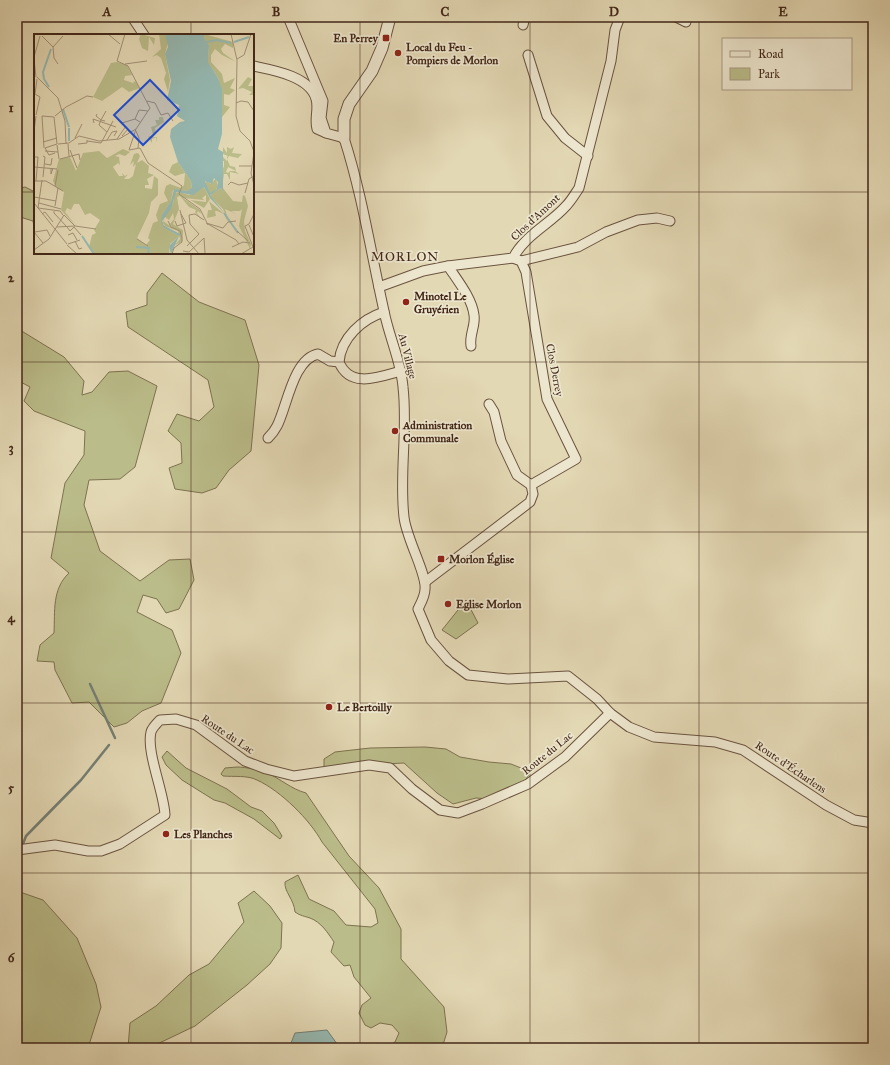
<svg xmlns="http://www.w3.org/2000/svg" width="890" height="1065" viewBox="0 0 890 1065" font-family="'IM FELL Great Primer',serif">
<rect width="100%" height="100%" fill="#e3d8b4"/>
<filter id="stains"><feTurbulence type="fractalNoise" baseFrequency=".005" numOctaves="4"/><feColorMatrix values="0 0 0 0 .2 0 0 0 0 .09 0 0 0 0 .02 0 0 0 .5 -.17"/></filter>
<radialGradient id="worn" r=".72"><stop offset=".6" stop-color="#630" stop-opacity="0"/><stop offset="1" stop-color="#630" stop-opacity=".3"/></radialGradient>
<!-- green -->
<g fill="#babc89" stroke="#7e7250">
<polygon points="25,187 35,192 35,232 33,221 20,217 17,222 17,189"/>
<polygon points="162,273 199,302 245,320 259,365 251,451 229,470 216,488 202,493 175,489 169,468 182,463 181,443 168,431 177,414 199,421 214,407 208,380 128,327 126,312 147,305 147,293"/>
<path d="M17,314L21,317L20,330L64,357L84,381L82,395L92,392L109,372L128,371L157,386L135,467L120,479L89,480L84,505L100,551L140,581L169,560L190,559L194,580L179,609L166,613L157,599L143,595L137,612L172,630L181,653L161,703L142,711L127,723L114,727L89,702L72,703L55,670L54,662L37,661L40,645L54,633C55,611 52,589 69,573L51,558L65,483L84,455L85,431L34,411L24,401L30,387L17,380Z"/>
<polygon points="466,600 478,623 456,639 442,630"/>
<polygon points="425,747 446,749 460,757 489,762 511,764 531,772 524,782 490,799 476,798 453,804 437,793 404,763 324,767 324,759 335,752 370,748"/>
<polygon points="167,751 186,768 227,789 251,807 262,811 274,823 282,836 280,839 254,819 225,803 214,800 182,780 166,765 162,757"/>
<path d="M237,767C246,767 259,770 267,773C281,779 291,789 306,793L349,856L379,888L401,929V959L444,1007L447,1032L442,1048H386L395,1042L399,1033L392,1025L380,1023L371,1028L365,1025L359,1013L362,1005L371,998L354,977L350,965L344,966L331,952L334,942C328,933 321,922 310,918C304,916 301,916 295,912C294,899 284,892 285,882L298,875L309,899L334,911L346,925L371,927L378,923L375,909L322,842C310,820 281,791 257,780C247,775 234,777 223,776L221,774L225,768Z"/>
<polygon points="17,891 43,900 77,938 96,984 101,1007 88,1048 17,1048"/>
<polygon points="254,891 270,906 282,923 281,948 270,964 247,985 195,1026 149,1048 128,1048 130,1023 156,1006 189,975 209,964 244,922 238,903"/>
</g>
<!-- water -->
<polygon fill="#96b9b2" stroke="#747f74" points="327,1030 340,1048 289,1048 295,1033"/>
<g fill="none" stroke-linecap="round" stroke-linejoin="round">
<!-- stream -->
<g stroke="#747f74" stroke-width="2.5">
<polyline points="90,684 115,738"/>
<polyline points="23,844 26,836 81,780 109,745"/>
</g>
<!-- minor casing -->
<g stroke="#6a533f" stroke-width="11">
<g id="minor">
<polyline points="132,17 144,35"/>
<path d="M288,17L323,101L321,118L326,133L344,138C362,194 371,253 384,311C389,337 401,361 403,387C408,431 399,474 404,517C406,538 427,574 425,589C425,596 421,603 418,609L431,640L449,661L468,675L508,679L568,676L597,699L610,713L629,727L654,737L715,742L743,750L826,805L854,820L873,823"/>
<polyline points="676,17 686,22"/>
<polyline points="523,25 525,17"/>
<polyline points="528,55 547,116 565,138 588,156"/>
<path d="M253,66C272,70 310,76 316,99C319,109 314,119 317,129L326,133"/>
<polyline points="521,261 578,247 606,232 638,220 657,218 670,221"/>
<path d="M448,266C457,280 472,298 474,315C476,325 469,335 471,346"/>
<path d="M379,287L423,271L448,266L513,258C525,235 550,224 566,206C571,201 575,194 579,188L611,61L615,30L620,17"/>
<path d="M384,312C362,319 341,338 339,362C350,389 379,377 401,371"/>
<polyline points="489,404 494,412 501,441 517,475 531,485"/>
<path d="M268,438C271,435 275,430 277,426C287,407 293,359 318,354L330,361L339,362"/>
<polyline points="425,582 530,502 533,494 531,485 576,459 547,399 526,272 521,261 513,258"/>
<path d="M17,850L55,845L88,851H101L120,844L165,815C164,792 146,752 151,732C152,728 157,723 160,720L176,719L196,725L245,761L266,769L294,776L369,765L390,768L412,789L440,810L458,813L482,804L528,784L565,757L610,713"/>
</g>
</g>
<!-- tertiary casing -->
<g stroke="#6a533f" stroke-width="13">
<polyline id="tertiary" points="344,138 344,119 349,104 372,71 382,48 390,17"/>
</g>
<!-- minor -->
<use href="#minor" stroke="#ede6ce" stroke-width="9"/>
<!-- tertiary -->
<use href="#tertiary" stroke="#ede6ce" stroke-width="11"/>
</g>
<!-- grid -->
<path fill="none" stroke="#422718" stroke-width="1" stroke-opacity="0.55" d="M191,17V35M360,17V1048M530,17V1048M699,17V1048M17,192H35M253,192H873M191,253V1048M17,362H873M17,532H873M17,703H873M17,873H873"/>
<!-- markers -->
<g fill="#8f2418" stroke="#ede6ce" stroke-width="1.5">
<rect x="382" y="34" width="8" height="8" rx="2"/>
<circle cx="398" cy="53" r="4"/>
<circle cx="406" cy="302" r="4"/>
<circle cx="395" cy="431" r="4"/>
<rect x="437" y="555" width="8" height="8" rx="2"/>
<circle cx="448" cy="604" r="4"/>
<circle cx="329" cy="707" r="4"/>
<circle cx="166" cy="834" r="4"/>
</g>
<g text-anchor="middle" stroke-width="3.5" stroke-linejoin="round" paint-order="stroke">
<!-- poi labels -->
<g font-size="11" font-weight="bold" fill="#422718" stroke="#ede6ce" text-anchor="start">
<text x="378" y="42" text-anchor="end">En Perrey</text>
<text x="406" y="51">Local du Feu -<tspan x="406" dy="13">Pompiers de Morlon</tspan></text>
<text x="414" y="300">Minotel Le<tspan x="414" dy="13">Gruyérien</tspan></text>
<text x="403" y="429">Administration<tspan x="403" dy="13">Communale</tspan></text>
<text x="449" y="563">Morlon Église</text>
<text x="456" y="608">Eglise Morlon</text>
<text x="337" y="711">Le Bertoilly</text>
<text x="174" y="838">Les Planches</text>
</g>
<!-- street labels -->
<g font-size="11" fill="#422718" stroke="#ede6ce">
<text transform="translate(535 217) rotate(-43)" y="4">Clos d'Amont</text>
<text transform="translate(408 356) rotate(76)" y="4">Au Village</text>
<text transform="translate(555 370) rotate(79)" y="4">Clos Derrey</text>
<text transform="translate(228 734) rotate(34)" y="4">Route du Lac</text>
<text transform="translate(547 753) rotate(-39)" y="4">Route du Lac</text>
<text transform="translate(791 767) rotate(34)" y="4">Route d'Écharlens</text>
</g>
<!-- quarter labels -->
<g font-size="13" letter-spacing="1" fill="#422718" stroke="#ede6ce">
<text x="405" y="261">MORLON</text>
</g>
</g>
<!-- overview -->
<g transform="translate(34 34)">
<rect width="220" height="220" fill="#e3d8b4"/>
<path d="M107,0L121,4L120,11L115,3L114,17L108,14L105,5ZM125,0H131L134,8L131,20L136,46L134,58L130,45L132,39L127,24L123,21L118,23L127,15ZM170,0L199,8V14L191,10L187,15L189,19L202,28L188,21L181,15L177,21V28L188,40L190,49L201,44L196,54L201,56L195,61L190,60V71L196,73L188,83L187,56L184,44L174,28L175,11L170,4ZM83,28L93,31L98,41L91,42L90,46L99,49L101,47L106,54L95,58L88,53L68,67L59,63L77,29ZM214,43L218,45L214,52H220V61H215L218,58L209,54L204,55ZM125,83H129L130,88L121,94L122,100L119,103H123V108L122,103L118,105V109L114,103L119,101L117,93L123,91L121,86H125ZM189,113L193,119V113L197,115L200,113L198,119L208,120L204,124L195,122L193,125L196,132L201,133L202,137L194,133L192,138L194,139L196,137H201L205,140L196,138V146L193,140V145V140H190L188,153L199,167L208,168L209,161L211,162L214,172L210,187L211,197L217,210L216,215L205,192L208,175L206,177H197L202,180L191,175L194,185L189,175L176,162L179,158L176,160L171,151L172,147L177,150L182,144L184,153L179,159L187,154L189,158L188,153V131L190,134V127H188L189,123L193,127V123L194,122L189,120ZM89,115L96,118L91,122L85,120L81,122L85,123L86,131L84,129L79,133L85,142H89L88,139L91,142L94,140L90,145H95L99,142L102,130L99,133L100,127L96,131L100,120L104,119L106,122L103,129L108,126L115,132L114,139L120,141L113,145L115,151H111V154L118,155L120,142L124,145V161L117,168L115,179L103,204L112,211L116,206L114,204L119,189L124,187L122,181L126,170L134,167L130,159L132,152L136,150L147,154L150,151L151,139L141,142L135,138L138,131L144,128L157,147L158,155L154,157L139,156L137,167L128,181L130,194L145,202L136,210L135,220H59L47,201L55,213L58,201L62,199L60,196L66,186L56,179L51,181L45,170H40L37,176L33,174L31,178L42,192L27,176L30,158L22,153L19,147L25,125L36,123L42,137L49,119L65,117L73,124ZM170,153L176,165L170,174L156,166L172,168V161L168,164L170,166L149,164L166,176L167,180L164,177L163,179L168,187L161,178L162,176L155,173L146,162L143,163L145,175L139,190L149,196V200L148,208L141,211L146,205L144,197L131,192L128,187L139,169L141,159L145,158L155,161ZM139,179L140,185L136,190L139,194L129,187L131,183L135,186ZM175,167L190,180L193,183L194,188L190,180L183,177H181L182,182L173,184L174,176H178Z" fill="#babc89" fill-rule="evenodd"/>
<path d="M131,0H170V4L175,11L174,28L184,44L188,56V100L184,115L189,118V158L187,154L176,161L192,181L176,164L170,153L159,161L142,158L137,175L128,187L129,191L146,200L137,220L135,212L145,202L130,194L127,189L128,181L137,167L140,155L153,157L158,154L157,147L144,128L136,103L137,95L146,88L151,87L143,82L145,71L133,66L137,47L131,20L134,13ZM180,144L184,148L183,155L176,159L171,147L178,150Z" fill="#96b9b2" fill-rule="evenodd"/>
<path fill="none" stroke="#96b9b2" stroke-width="2" d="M172,8L183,6L197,9M200,8L215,3M15,53L10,45L9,38L17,15M29,75L35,93M35,107V94M190,179L204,199M48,202L60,220M102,213L115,214L114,220"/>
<path fill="none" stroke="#a39176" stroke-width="1" d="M74,0L86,10M91,0L83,27L94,32L116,74L102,95L95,116L106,114L114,129L148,152L145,160L166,175L174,191M197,0L203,26L202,82L206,97L216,107L220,118L217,139L220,151M8,2L19,13M19,13L20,24L24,30M19,13L29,2M0,23L6,2M0,25L2,43M203,25L210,21L217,0M91,30L113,27M3,43L24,64L31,87L32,110M1,60L6,63L2,81M1,60L3,45M113,67L121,69L127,81L134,79L139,87M202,69L207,67L214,68L220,77M63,80L62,82L67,86L65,91L73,98M8,82L10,114M8,82L20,83M21,82L32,73L53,62L59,63M20,83L23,110M101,85L105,76L114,77M71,87L67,86L72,77M87,87L88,89L101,85L106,88M60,89L59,85L82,93M0,97L2,82M102,97L105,104L104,114M88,102L94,95L95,98M41,104L48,90M83,105L92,92M73,106L78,98L83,97L80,102M53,107L67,109L79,87M9,108L23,104M24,110L35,109L45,102L65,107L85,105L102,95M34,110L35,122M44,110L53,109V106M23,111L25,125M11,114L15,121L21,119M11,114L23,110M36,116L43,134M11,117L24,118M0,123H4L2,147M26,125L45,120L46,126M11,130L17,131L18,124M205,132H218M0,133L23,135M17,134V140L19,134M9,143L11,123L9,122M0,147H12L29,157M194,151L197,148L205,151L214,149M21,152L24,136M211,159L215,145L220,142M0,163L22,167M0,169L33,210M5,169L27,175M21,172L24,154M4,174L8,146M4,174L26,177L29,181M146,176L153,206L165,220M20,177V179L32,192M8,180L11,178L19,188M134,187L137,193L146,197L148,204V208L140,214L138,220M141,187L143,192L152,189L147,180M172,189L189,194L194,188L202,187M174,190L202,206L205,210M215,191L220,203M41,192L62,195M23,193L41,192M33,193L36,197L40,193L47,201M203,197L214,207M0,198L9,209M1,198L13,196L16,202M34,201L39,199L43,206M170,204L171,219M103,205L114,212M41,207L45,215L48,214M34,210L46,206M33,211L43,220M153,212L165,200L156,190L155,181L161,180L170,186M198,213L209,208L216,209M0,216L15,205L30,181L41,192M149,217L155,218L170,204M207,220L219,213L211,192L215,190L220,180"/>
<path fill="#1d4ed8" fill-opacity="0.15" stroke="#1d4ed8" stroke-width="2" d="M116,46L145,76L109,111L80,81Z"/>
<rect width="220" height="220" fill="none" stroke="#422718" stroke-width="2"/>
</g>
<!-- margin -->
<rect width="890" height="1065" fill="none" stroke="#e3d8b4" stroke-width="44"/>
<!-- legend -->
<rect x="722" y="38" width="130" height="52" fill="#ede6ce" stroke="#a99a85"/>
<rect x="730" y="51" width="20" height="6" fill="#ede6ce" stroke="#a99a85"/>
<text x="758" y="58" font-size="12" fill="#422718">Road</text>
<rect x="730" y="68" width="20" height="12" fill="#babc89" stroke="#a99a85"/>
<text x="758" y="78" font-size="12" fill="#422718">Park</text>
<rect x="22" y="22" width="846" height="1021" fill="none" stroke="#422718" stroke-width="1.5"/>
<g font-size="13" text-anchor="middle" font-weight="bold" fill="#422718">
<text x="107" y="16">A</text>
<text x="276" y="16">B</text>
<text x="445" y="16">C</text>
<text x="614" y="16">D</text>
<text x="783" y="16">E</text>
<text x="11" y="112">1</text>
<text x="11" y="282">2</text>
<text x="11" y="452">3</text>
<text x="11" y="622">4</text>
<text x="11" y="792">5</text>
<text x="11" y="962">6</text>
</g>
<rect width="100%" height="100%" filter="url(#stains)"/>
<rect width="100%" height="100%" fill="url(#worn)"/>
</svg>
